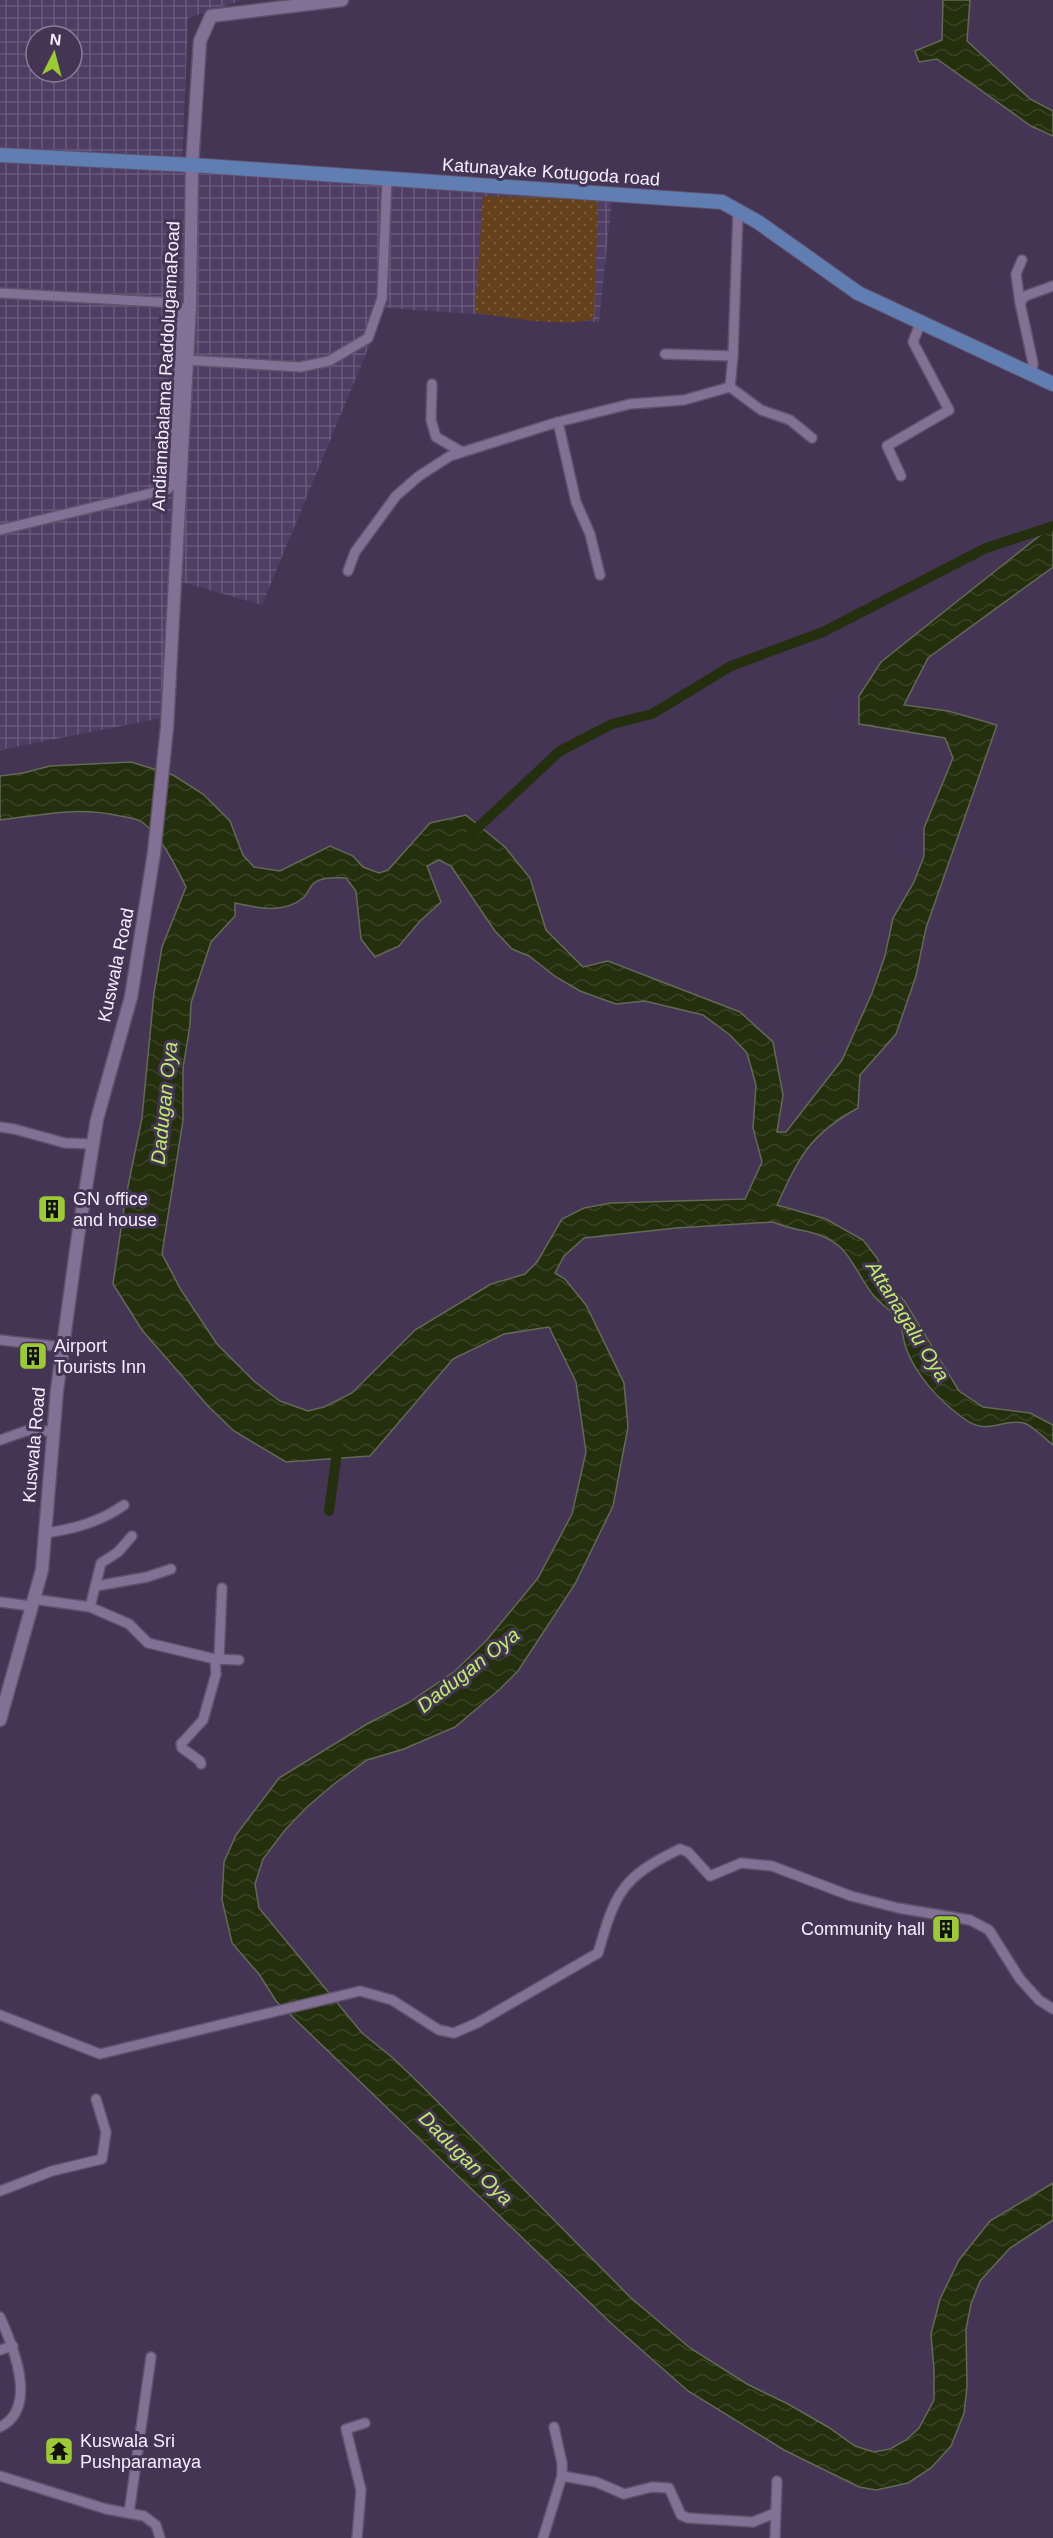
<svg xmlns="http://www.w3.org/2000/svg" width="1053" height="2538" viewBox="0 0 1053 2538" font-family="Arial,sans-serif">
<defs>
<pattern id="industrial-grid" width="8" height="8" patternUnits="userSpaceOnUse" patternTransform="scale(1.5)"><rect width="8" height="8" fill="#4f3d63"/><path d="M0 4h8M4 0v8" fill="none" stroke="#69597a"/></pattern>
<pattern id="green-dots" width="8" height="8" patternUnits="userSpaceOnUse" patternTransform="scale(1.5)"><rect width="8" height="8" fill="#64411b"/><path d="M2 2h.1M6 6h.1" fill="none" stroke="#7b5d3d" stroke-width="1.8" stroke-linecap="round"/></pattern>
<pattern id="water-waves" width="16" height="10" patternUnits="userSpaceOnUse" patternTransform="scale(1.5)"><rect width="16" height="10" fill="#242f0e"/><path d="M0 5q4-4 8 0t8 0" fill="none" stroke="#3a4326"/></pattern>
</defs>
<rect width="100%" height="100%" fill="#443554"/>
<!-- industrial -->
<path fill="url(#industrial-grid)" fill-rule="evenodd" d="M0,0H242L188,18L182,169L612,198L599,322L385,308L262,605L174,580L161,718L0,750ZM36,36H72V72H36Z"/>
<!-- green -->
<path fill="url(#green-dots)" d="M483,196L598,200L594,318C568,329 504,316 475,313Z"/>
<!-- water -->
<g fill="url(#water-waves)" stroke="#636956" stroke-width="1.5" fill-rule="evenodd">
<polygon points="943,0 970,0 967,41 1030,99 1053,111 1053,136 1031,126 937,59 919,62 915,51 942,40"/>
<path d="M1053,525V567L928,658L904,705L948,711L997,725L926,928L916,976L896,1034L860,1075L858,1108C810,1134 799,1157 777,1205L826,1219L863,1240L877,1258L888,1283L905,1302L959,1391L983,1407L1030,1413L1053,1425V1445C1045,1439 1033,1426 1024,1423C1000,1418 988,1437 963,1418C940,1401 916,1376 906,1348C903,1340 903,1330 899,1322C894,1311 881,1305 874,1296C861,1281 854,1260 840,1247C818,1228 797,1233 773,1222L676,1228L584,1238L564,1256L555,1273L565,1279L586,1305L624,1383L628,1427L613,1506L575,1584L518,1671L500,1689L455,1727L404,1749L367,1760L334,1784L307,1807L285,1830L263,1859L255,1884L259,1908L362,2033L393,2058L423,2087L630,2297L690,2348L747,2384L788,2404L828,2427L855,2446L874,2452L890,2449L906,2440L919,2428L934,2400V2369L931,2334L940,2299L959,2260L990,2221L1053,2183V2220L1010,2248L980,2281L971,2304L966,2329L967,2387L964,2413L951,2446L931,2468L908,2483L876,2490L859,2487L784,2450L688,2391L612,2324L276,2001L259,1974L232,1943L222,1900L224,1862L236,1835L279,1778L367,1724L408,1703L455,1671L486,1641L538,1578L572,1514L586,1452L576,1382L549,1327L504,1334L453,1359L370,1456L286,1462L234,1431L208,1406L142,1330L113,1284L125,1201L142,1118L154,993L162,947L186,887C175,865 162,837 142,822C136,818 126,817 120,816C76,806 43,815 0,820V776L23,773L50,766L131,762L173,775L203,794L230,821L243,855L254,867L280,871L330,846L353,856L363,867L379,873L388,870L430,823L466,815L505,847L530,878L546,930L583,967L608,961L740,1012L773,1042L783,1095L777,1132H786L842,1060L872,993L885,956L893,918L914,882L924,856V828L953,758L945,738L859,724V696L881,662ZM439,860L451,866L495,931L512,949L529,956L556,977L580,991L616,1004L645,1001L703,1015L730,1035L747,1053L756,1085L753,1128L762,1162L745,1199L611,1203L584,1208L562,1219L537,1262L525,1274L491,1284L415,1330L352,1393L324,1407L308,1411L280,1401L255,1382L217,1344L181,1290L162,1254L183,1120V1068L190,1025L191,1003L211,942L235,916V903C257,908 284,914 303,898C308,894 309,887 314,883C323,876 336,878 346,878L356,891L361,939L375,957L399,946L420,921L441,902L427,866Z"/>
</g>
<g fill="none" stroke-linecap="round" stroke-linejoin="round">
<!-- canal -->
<g stroke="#242f0e" stroke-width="10">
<polyline points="471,834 560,751 612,724 652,714 731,666 823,632 986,548 1053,526"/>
<polyline points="329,1511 338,1445"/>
</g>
<!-- minor casing -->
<g stroke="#5f536c" stroke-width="12">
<g id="minor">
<polyline points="0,293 176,303 182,309 173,484 168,489 0,530"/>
<polyline points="1020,303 1016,274 1022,260"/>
<polyline points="665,354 733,356"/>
<polyline points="186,360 300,367 329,361 368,338 382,298 387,179"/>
<polyline points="1032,375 1033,363 1020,303 1025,296 1053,286"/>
<polyline points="432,384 431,420 436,437 462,452"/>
<polyline points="730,387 761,410 790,420 812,438"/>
<polyline points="558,422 576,502 590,534 600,575"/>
<polyline points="901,476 887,446 949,410 913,342 920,324"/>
<polyline points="348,571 355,552 396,496 419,476 450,456 558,422 630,404 684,400 730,387 733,356 738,211"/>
<polyline points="0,1127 14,1129 65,1143 93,1144"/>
<polyline points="0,1340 63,1347"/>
<polyline points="0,1440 26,1431 53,1431"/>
<path d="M45,1533C74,1529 100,1522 124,1505"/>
<polyline points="96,1586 147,1577 171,1569"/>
<polyline points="33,1599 90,1607 129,1624 148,1643 215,1659 239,1660"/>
<polyline points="0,1602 31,1606"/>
<polyline points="90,1607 101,1563 118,1552 132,1536"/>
<polyline points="219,1659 222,1588"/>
<polyline points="201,1764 200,1761 182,1748 181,1744 203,1720 216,1674 215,1659"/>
<path d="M0,2015L100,2054L360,1991L392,2000L439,2030L454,2033L477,2023L598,1953C615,1894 621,1877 680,1849L688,1852L710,1876L741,1863L772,1866L851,1896L898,1908L970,1920L989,1930L1020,1979L1039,2000L1053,2009"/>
<polyline points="0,2191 52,2171 102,2159 106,2132 96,2099"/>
<path d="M0,2317C13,2346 39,2408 0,2427"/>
<polyline points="0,2350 13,2346"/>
<polyline points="0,2476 106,2509 144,2516 156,2525 160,2538"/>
<polyline points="562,2476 596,2482 624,2494 652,2487 669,2488 681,2515 688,2518 753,2522 775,2513"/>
<polyline points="129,2513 151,2357"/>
<polyline points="357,2538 361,2490 346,2429 365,2423"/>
<polyline points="543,2538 562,2476 562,2463 554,2427"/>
<polyline points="775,2538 777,2481"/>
</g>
</g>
<!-- tertiary casing -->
<g stroke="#5f536c" stroke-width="15">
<polyline id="tertiary" points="0,1720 42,1570 57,1390 78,1236 97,1119 131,997 154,853 167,727 190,305 192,165 200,41 211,16 342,0"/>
</g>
<!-- secondary casing -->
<g stroke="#5f536c" stroke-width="16">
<polyline id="secondary" points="0,155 192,165 722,202 758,222 858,293 1053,384"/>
</g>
<!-- minor -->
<use href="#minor" stroke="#827195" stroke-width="9"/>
<!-- tertiary -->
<use href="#tertiary" stroke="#827195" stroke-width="12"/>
<!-- secondary -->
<use href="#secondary" stroke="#617eb2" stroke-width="14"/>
</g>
<!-- icons -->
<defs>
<g id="building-square" transform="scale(1.5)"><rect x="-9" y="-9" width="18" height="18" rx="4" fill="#9cca32" stroke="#443554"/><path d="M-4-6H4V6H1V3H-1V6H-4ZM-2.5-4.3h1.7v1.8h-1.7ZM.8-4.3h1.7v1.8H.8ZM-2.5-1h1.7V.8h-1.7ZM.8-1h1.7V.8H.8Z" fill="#111"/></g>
<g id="temple-square" transform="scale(1.5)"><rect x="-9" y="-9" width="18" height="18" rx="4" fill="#9cca32" stroke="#443554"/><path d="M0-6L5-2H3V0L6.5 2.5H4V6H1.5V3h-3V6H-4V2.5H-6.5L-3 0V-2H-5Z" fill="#111"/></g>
</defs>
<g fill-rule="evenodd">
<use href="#building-square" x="52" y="1209"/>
<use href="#building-square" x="33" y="1356"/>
<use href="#building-square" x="946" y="1929"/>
<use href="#temple-square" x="59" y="2451"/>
</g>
<g text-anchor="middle" stroke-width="6" stroke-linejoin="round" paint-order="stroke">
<!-- street labels -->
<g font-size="18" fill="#f6efff" stroke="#443554">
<text transform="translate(551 172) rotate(4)" y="6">Katunayake Kotugoda road</text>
<text transform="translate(166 366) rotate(-87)" y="6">Andiamabalama RaddolugamaRoad</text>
<text transform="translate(116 965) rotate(-78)" y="6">Kuswala Road</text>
<text transform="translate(34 1445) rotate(-85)" y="6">Kuswala Road</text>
</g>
<!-- poi labels -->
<g font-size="18" fill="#f6efff" stroke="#443554" text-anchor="start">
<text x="73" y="1205">GN office<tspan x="73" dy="21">and house</tspan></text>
<text x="54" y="1352">Airport<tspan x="54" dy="21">Tourists Inn</tspan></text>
<text x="925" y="1935" text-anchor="end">Community hall</text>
<text x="80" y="2447">Kuswala Sri<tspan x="80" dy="21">Pushparamaya</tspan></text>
</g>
<!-- water labels -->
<g font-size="20" font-style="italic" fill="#c0ee69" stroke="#443554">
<text transform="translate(164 1103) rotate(-84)" y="7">Dadugan Oya</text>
<text transform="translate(908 1321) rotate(58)" y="7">Attanagalu Oya</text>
<text transform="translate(468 1670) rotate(-38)" y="7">Dadugan Oya</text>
<text transform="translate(466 2158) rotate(45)" y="7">Dadugan Oya</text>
</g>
</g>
<!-- north arrow -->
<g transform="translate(54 54) rotate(6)"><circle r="28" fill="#443554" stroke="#8b7f98" stroke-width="1.5"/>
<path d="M0-4.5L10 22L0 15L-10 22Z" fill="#9cca32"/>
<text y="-9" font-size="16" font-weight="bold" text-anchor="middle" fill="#f6efff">N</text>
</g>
</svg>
